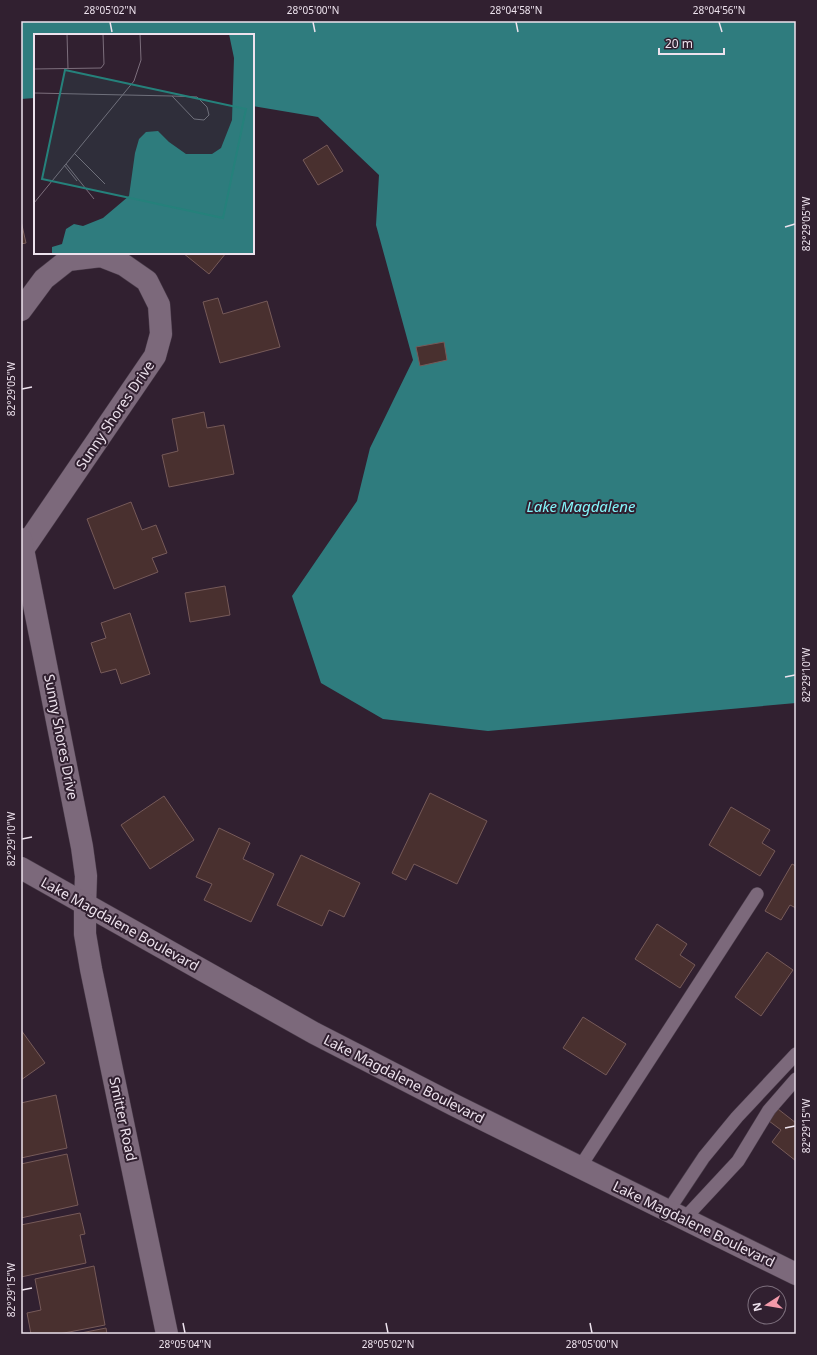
<svg xmlns="http://www.w3.org/2000/svg" width="817" height="1355" viewBox="0 0 817 1355" font-family="'Noto Sans',sans-serif">
<rect width="100%" height="100%" fill="#312030"/>
<!-- water -->
<polygon fill="#2f7c7e" points="21,21 796,21 796,703 488,731 383,719 321,683 292,596 357,501 370,448 413,360 376,225 379,175 318,117 253,106 253,35 35,35 35,98 21,99"/>
<!-- building -->
<g fill="#49302f" stroke="#765a59">
<polygon points="327,145 343,171 318,185 303,160"/>
<polygon points="21,221 26,243 21,244"/>
<polygon points="183,253 226,253 209,274"/>
<polygon points="218,298 223,314 267,301 280,347 220,363 203,302"/>
<polygon points="444,342 447,360 420,366 416,347"/>
<polygon points="204,412 207,428 224,425 234,474 169,487 162,455 178,451 172,419"/>
<polygon points="131,502 142,530 156,525 167,553 152,558 158,572 114,589 87,519"/>
<polygon points="225,586 230,615 190,622 185,593"/>
<polygon points="130,613 150,674 121,684 116,669 101,673 91,643 106,638 101,623"/>
<polygon points="430,793 487,821 457,884 414,864 406,880 392,873"/>
<polygon points="164,796 194,840 150,869 121,825"/>
<polygon points="731,807 770,830 762,843 775,851 760,876 709,845"/>
<polygon points="219,828 250,843 243,859 274,874 251,922 204,900 212,884 196,877"/>
<polygon points="301,855 360,883 344,917 329,910 322,926 277,905"/>
<polygon points="792,864 796,866 796,908 790,905 781,920 765,911"/>
<polygon points="657,924 687,944 680,955 695,965 680,988 635,959"/>
<polygon points="767,952 793,970 761,1016 735,997"/>
<polygon points="583,1017 626,1044 606,1075 563,1048"/>
<polygon points="21,1030 45,1063 21,1080"/>
<polygon points="56,1095 67,1148 21,1158 21,1103"/>
<polygon points="778,1109 796,1123 796,1161 772,1142 781,1130 769,1121"/>
<polygon points="67,1154 78,1205 21,1218 21,1164"/>
<polygon points="80,1213 85,1234 80,1235 86,1263 21,1277 21,1225"/>
<polygon points="94,1266 105,1325 59,1334 31,1334 27,1313 41,1310 35,1279"/>
<polygon points="106,1328 107,1334 76,1334"/>
</g>
<g fill="none" stroke-linecap="round" stroke-linejoin="round">
<!-- service casing -->
<g stroke="#4b3d4b" stroke-width="14">
<g id="service">
<polyline points="580,1167 757,894"/>
<polyline points="668,1211 704,1157 737,1117 796,1054"/>
<polyline points="684,1219 738,1161 769,1110 796,1079"/>
</g>
</g>
<!-- minor casing -->
<g stroke="#4b3d4b" stroke-width="23">
<g id="minor">
<polyline points="21,310 44,279 68,260 101,256 124,265 147,281 159,305 161,334 155,356 24,548"/>
<polyline points="21,539 82,847 86,876 85,904"/>
</g>
</g>
<!-- tertiary casing -->
<g stroke="#4b3d4b" stroke-width="23">
<g id="tertiary">
<polyline points="21,868 314,1033 454,1105 796,1274"/>
<polyline points="85,904 85,934 91,969 167,1334"/>
</g>
</g>
<!-- service -->
<use href="#service" stroke="#7c697b" stroke-width="13"/>
<!-- minor -->
<use href="#minor" stroke="#7c697b" stroke-width="22"/>
<!-- tertiary -->
<use href="#tertiary" stroke="#7c697b" stroke-width="22"/>
</g>
<!-- ticks -->
<path fill="none" stroke="#ede2ed" stroke-width="1.5" d="M110,22L112,32M313,22L315,32M516,22L518,32M719,22L722,32M785,227L795,224M22,389L32,387M785,677L795,675M22,839L32,837M785,1128L795,1126M22,1290L32,1288M183,1323L185,1333M386,1323L388,1333M590,1323L592,1333"/>
<g text-anchor="middle" stroke-width="4" stroke-linejoin="round" paint-order="stroke">
<!-- street labels -->
<g font-size="14" fill="#ede2ed" stroke="#312030">
<text transform="translate(115 415) rotate(-56)" y="5">Sunny Shores Drive</text>
<text transform="translate(61 737) rotate(79)" y="5">Sunny Shores Drive</text>
<text transform="translate(120 924) rotate(29)" y="5">Lake Magdalene Boulevard</text>
<text transform="translate(404 1079) rotate(27)" y="5">Lake Magdalene Boulevard</text>
<text transform="translate(123 1119) rotate(78)" y="5">Smitter Road</text>
<text transform="translate(694 1224) rotate(26)" y="5">Lake Magdalene Boulevard</text>
</g>
<!-- water labels -->
<g font-size="15" font-style="italic" fill="#84f6fa" stroke="#312030">
<text x="581" y="512">Lake Magdalene</text>
</g>
</g>
<!-- overview -->
<g transform="translate(34 34)">
<rect width="220" height="220" fill="#312030"/>
<path d="M195,0H220V220H18V213L28,210L32,195L40,190L49,192L69,184L95,162L101,119L105,105L112,98L124,97L135,108L152,120H178L187,114L198,86L200,24Z" fill="#2f7c7e"/>
<path fill="none" stroke="#7c6e7c" stroke-width="1" d="M33,0L34,35M0,35L67,34L70,30L69,0M0,59L138,62L160,85L170,86L175,81L173,73L163,63L138,62M40,119L71,150M32,130L60,165M30,131L43,147M0,169L100,47L107,26L106,0"/>
<path fill="#25817b" fill-opacity="0.15" stroke="#25817b" stroke-width="2" d="M31,36L212,75L189,184L8,145Z"/>
<rect width="220" height="220" fill="none" stroke="#ede2ed" stroke-width="2"/>
</g>
<!-- border -->
<rect width="817" height="1355" fill="none" stroke="#312030" stroke-width="44"/>
<!-- north arrow -->
<g transform="translate(767 1305) rotate(258)"><circle r="19" fill="#312030" stroke="#7c6e7c"/>
<path d="M0-3L7 15L0 10L-7 15Z" fill="#f39aaa"/>
<text y="-6" font-size="11" font-weight="bold" text-anchor="middle" fill="#ede2ed">N</text>
</g>
<!-- scale -->
<path d="M659 48v6h65v-6" fill="none" stroke="#ede2ed" stroke-width="2"/>
<text x="665" y="48" font-size="12" fill="#ede2ed" stroke="#312030" stroke-width="3" paint-order="stroke">20 m</text>
<rect x="22" y="22" width="773" height="1311" fill="none" stroke="#ede2ed" stroke-width="1.5"/>
<g font-size="10" text-anchor="middle" fill="#ede2ed">
<text x="110" y="14">28°05'02"N</text>
<text x="313" y="14">28°05'00"N</text>
<text x="516" y="14">28°04'58"N</text>
<text x="719" y="14">28°04'56"N</text>
<text transform="translate(806 224) rotate(-90)" y="4">82°29'05"W</text>
<text transform="translate(11 389) rotate(-90)" y="4">82°29'05"W</text>
<text transform="translate(806 675) rotate(-90)" y="4">82°29'10"W</text>
<text transform="translate(11 839) rotate(-90)" y="4">82°29'10"W</text>
<text transform="translate(806 1126) rotate(-90)" y="4">82°29'15"W</text>
<text transform="translate(11 1290) rotate(-90)" y="4">82°29'15"W</text>
<text x="185" y="1348">28°05'04"N</text>
<text x="388" y="1348">28°05'02"N</text>
<text x="592" y="1348">28°05'00"N</text>
</g>
</svg>
